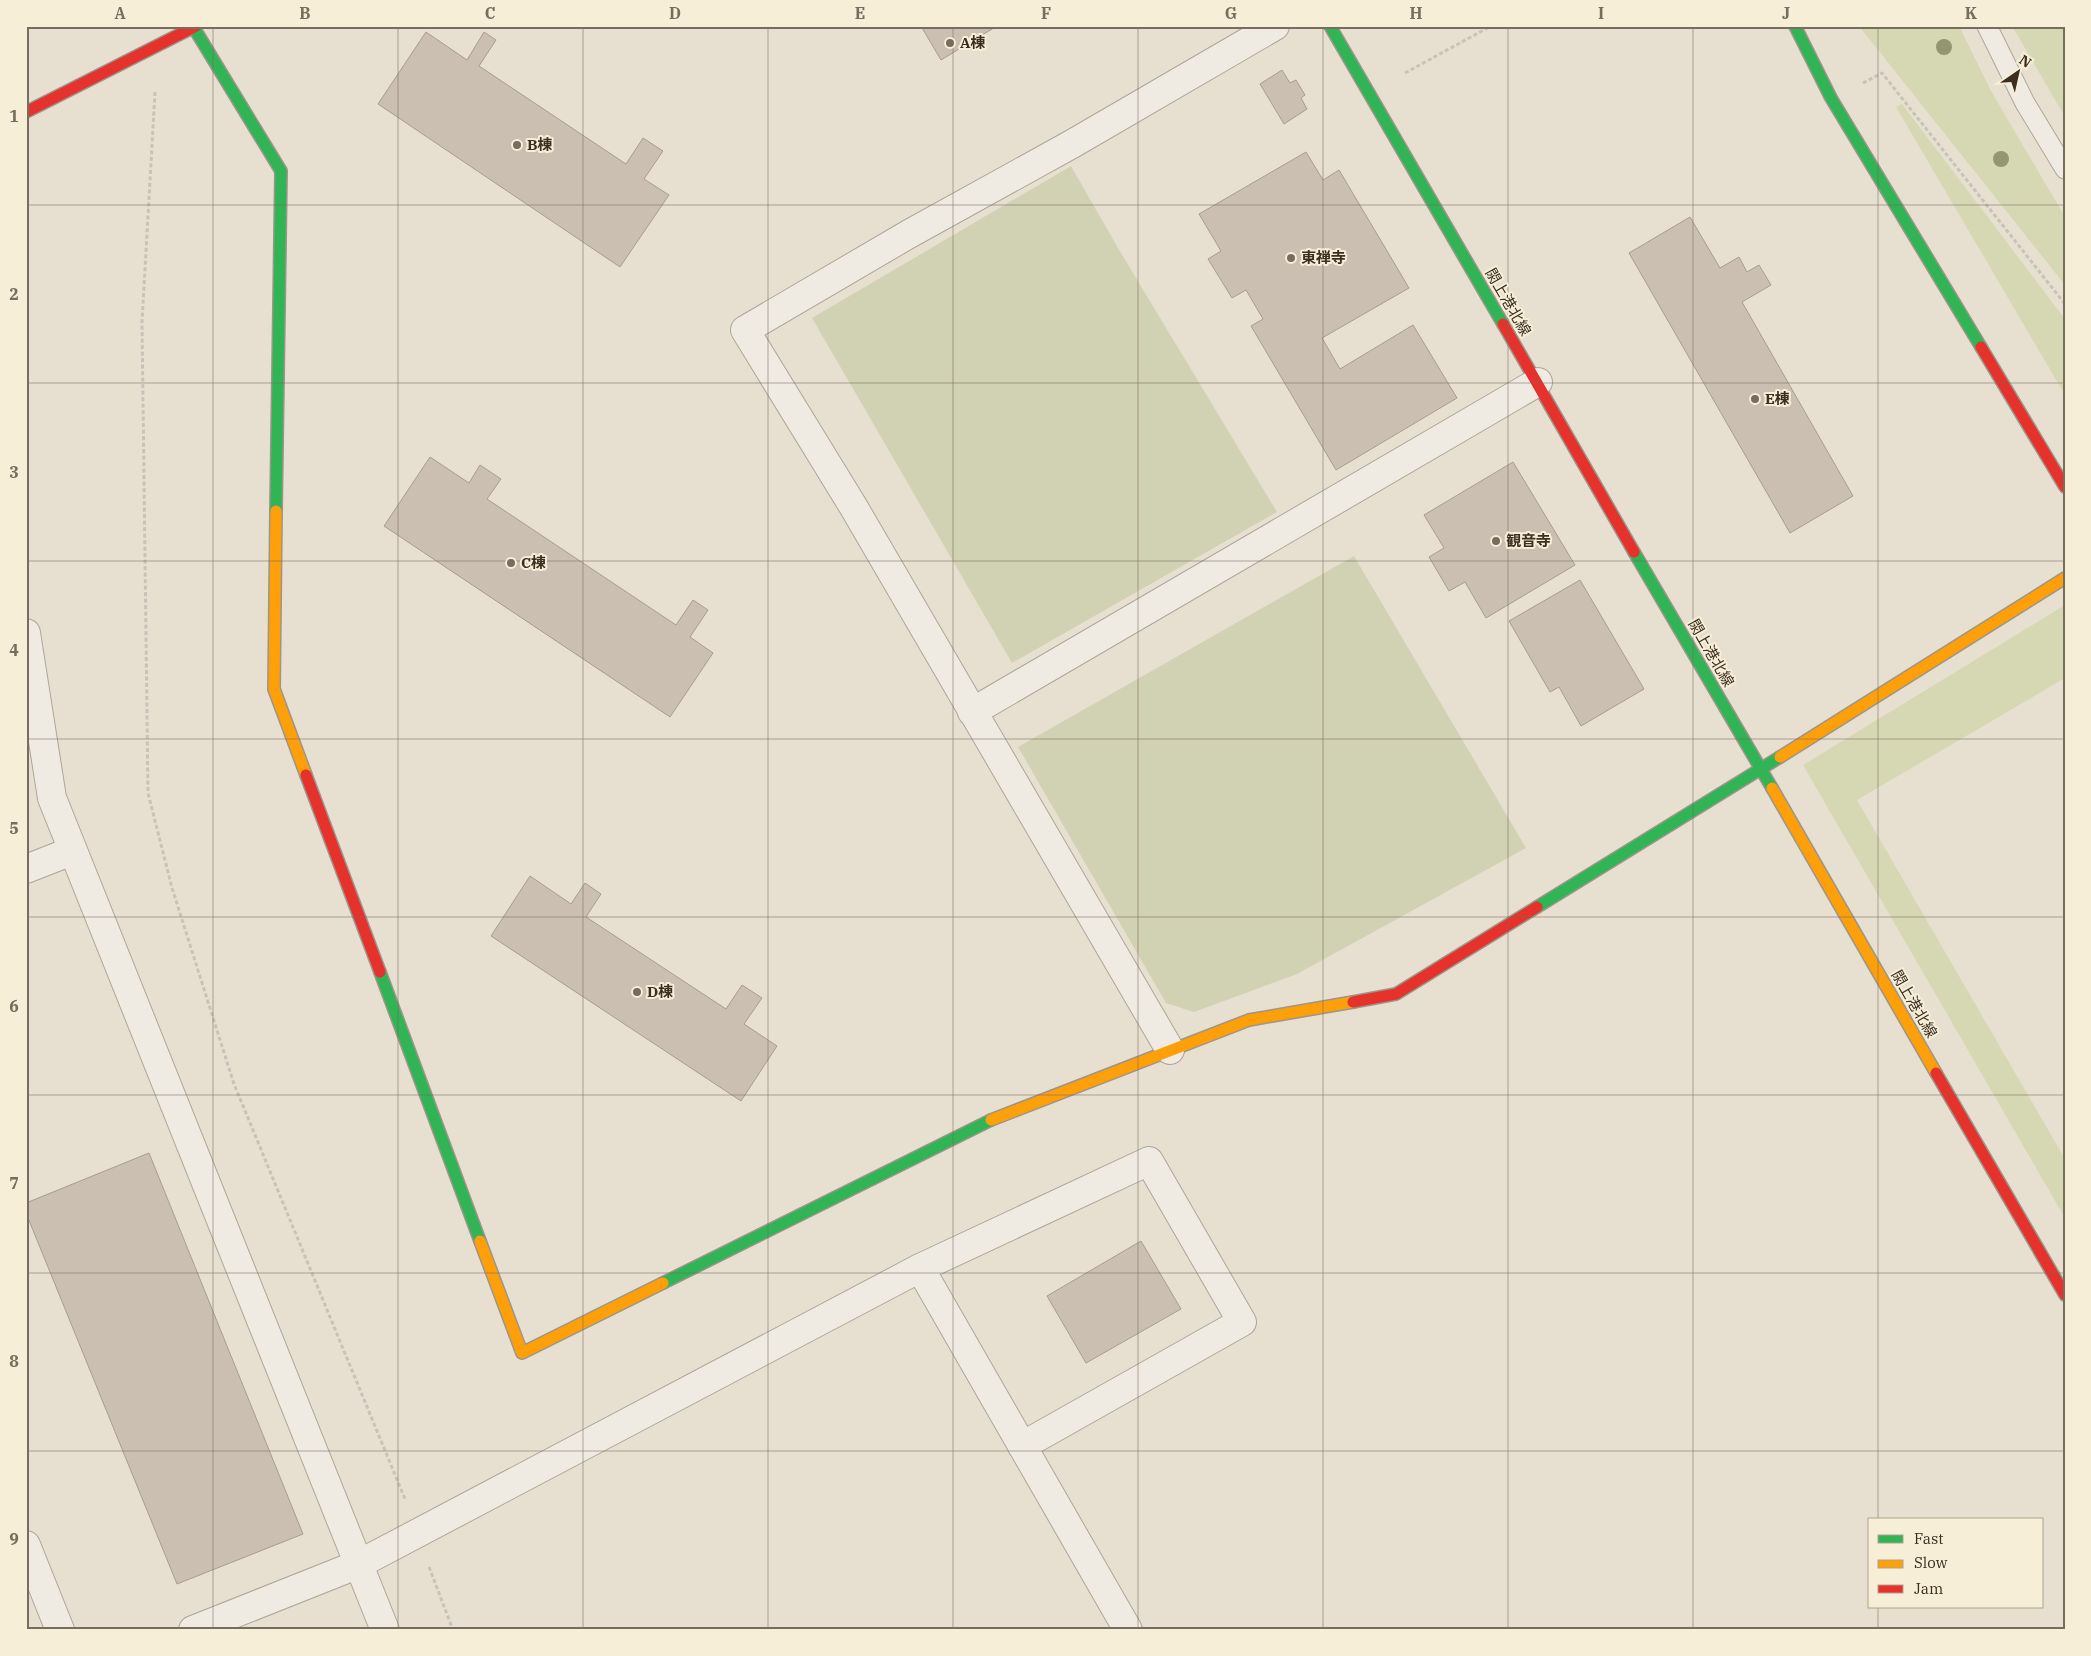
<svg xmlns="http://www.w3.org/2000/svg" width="2091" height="1656" viewBox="0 0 2091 1656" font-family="'IBM Plex Serif','Noto Sans JP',serif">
<rect width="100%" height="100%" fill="#e7e0d1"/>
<!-- green -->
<g fill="#d6d7b3">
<polygon points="1859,26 1959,26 1991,91 2065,217 2065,285"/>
<polygon points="2012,26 2065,26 2065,117"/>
<polygon points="1902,104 2065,319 2065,395 1896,107"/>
<polygon points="2065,605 2065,678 1857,800 2065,1159 2065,1218 1803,765"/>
</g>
<!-- cemetery -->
<g fill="#d1d1b3">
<polygon points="1071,166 1118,248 1277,512 1012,663 812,318"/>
<polygon points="1354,556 1526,848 1297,974 1194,1012 1166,1003 1018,747"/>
</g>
<!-- building -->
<g fill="#cbbfb2" stroke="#a89c90">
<polygon points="921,26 997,26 941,60"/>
<polygon points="426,32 467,60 484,32 496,40 479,66 626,164 643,138 663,151 644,179 669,195 620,267 378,104"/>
<polygon points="1282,70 1290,83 1296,80 1305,95 1301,98 1307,109 1284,124 1260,84"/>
<polygon points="1306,152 1323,180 1339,170 1409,288 1322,338 1340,369 1413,325 1457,398 1336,470 1251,326 1263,319 1246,290 1232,298 1208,259 1221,251 1199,214"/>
<polygon points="1690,217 1720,268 1739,257 1747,272 1759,265 1771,285 1742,302 1853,496 1790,533 1629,253"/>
<polygon points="430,457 469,483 480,465 501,479 487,499 676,625 693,600 708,610 690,637 713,653 670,717 384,526"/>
<polygon points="1513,462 1575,565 1486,618 1465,582 1449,591 1429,557 1444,548 1424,515"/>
<polygon points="1580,580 1644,689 1581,726 1559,687 1550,692 1509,621"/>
<polygon points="530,876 571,904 585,883 601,894 586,917 726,1009 742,985 762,998 744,1024 777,1046 741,1101 491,936"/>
<polygon points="149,1153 303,1534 177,1584 26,1213 26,1203"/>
<polygon points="1141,1241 1181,1309 1086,1363 1047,1296"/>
</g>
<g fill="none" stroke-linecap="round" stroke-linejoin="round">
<!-- lane casing -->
<g stroke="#ada599" stroke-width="21">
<polyline id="lane" points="1987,26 2025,103 2065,169"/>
</g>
<!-- street casing -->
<g stroke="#ada599" stroke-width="30">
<g id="street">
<polyline points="26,633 52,798 385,1630"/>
<polyline points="972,712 1538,382"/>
<polyline points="26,869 72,851"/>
<polyline points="1170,1050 853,506 745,330 909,234 1072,144 1275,26"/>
<polyline points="920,1268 1149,1161 1242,1322 1022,1446"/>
<polyline points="26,1545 60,1630"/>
<polyline points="193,1630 359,1564 920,1268 1128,1630"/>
</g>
</g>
<!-- fast casing -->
<g stroke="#9c958a" stroke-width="14">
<g id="fast">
<polyline points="1330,26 1503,324"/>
<polyline points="1795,26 1831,98 1981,347"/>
<polyline points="194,28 281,171 276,511"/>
<polyline points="1634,552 1772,788"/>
<polyline points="1537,907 1780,757"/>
<polyline points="380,972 480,1241"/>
<polyline points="663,1283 991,1120"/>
</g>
</g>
<!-- slow casing -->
<g stroke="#9c958a" stroke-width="14">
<g id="slow">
<polyline points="276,511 274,689 306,775"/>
<polyline points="1780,757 2065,578"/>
<polyline points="1772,788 1936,1073"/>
<polyline points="991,1120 1249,1020 1353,1002"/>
<polyline points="480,1241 522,1353 663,1283"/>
</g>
</g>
<!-- jam casing -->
<g stroke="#9c958a" stroke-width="14">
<g id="jam">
<polyline points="26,112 196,26"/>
<polyline points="1503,324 1634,552"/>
<polyline points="1981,347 2065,487"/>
<polyline points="306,775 380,972"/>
<polyline points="1353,1002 1396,994 1537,907"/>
<polyline points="1936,1073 2065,1295"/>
</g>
</g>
<!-- path -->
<g stroke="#c8c2b9" stroke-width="3" stroke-dasharray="4 2.5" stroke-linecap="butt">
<polyline points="1405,73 1491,26"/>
<polyline points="1863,83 1882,73 2065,304"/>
<polyline points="155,92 142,322 148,793 172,888 234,1084 405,1499"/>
<polyline points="429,1567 453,1630"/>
</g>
<!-- lane -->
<use href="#lane" stroke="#efebe3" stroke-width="19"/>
<!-- street -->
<use href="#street" stroke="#efebe3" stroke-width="28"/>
<!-- fast -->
<use href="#fast" stroke="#30b455" stroke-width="11"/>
<!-- slow -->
<use href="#slow" stroke="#ff9f0a" stroke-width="11"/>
<!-- jam -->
<use href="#jam" stroke="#e5322d" stroke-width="11"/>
</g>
<!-- trees -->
<g fill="#929673">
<circle cx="1944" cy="47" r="8"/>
<circle cx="2001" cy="159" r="8"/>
</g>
<!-- grid -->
<path fill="none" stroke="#786c5e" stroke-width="1" stroke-opacity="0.55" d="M213,26V1630M398,26V1630M583,26V1630M768,26V1630M953,26V1630M1138,26V1630M1323,26V1630M1508,26V1630M1693,26V1630M1878,26V1520M26,205H2065M26,383H2065M26,561H2065M26,739H2065M26,917H2065M26,1095H2065M26,1273H2065M26,1451H2065M1878,1607V1630"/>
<!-- markers -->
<g fill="#786c5e" stroke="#f7eed8" stroke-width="2">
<circle cx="950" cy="43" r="5"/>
<circle cx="517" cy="145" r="5"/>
<circle cx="1291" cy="258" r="5"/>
<circle cx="1755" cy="399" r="5"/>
<circle cx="1496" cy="541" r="5"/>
<circle cx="511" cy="563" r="5"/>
<circle cx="637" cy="992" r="5"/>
</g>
<g text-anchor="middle" stroke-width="4" stroke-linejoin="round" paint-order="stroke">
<!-- poi labels -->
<g font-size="15" font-weight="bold" fill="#3d2e20" stroke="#f7eed8" text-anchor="start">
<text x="960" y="48">A棟</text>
<text x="527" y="150">B棟</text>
<text x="1301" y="263">東禅寺</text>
<text x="1765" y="404">E棟</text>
<text x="1506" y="546">観音寺</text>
<text x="521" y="568">C棟</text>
<text x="647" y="997">D棟</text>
</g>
<!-- street labels -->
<g font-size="15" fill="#3d2e20" stroke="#f7eed8">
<text transform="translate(1508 302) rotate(60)" y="5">閖上港北線</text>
<text transform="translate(1711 653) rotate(60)" y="5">閖上港北線</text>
<text transform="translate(1914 1004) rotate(60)" y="5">閖上港北線</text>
</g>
</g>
<!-- border -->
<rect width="2091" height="1656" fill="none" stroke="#f7eed8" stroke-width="55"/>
<!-- legend -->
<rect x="1868" y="1518" width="175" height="90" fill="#f7eed8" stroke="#ada18e"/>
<rect x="1878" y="1535" width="25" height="8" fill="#30b455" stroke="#ada18e"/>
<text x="1914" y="1544" font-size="15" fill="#3d2e20">Fast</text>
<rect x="1878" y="1560" width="25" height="8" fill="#ff9f0a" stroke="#ada18e"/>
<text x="1914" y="1568" font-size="15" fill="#3d2e20">Slow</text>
<rect x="1878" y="1585" width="25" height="8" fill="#e5322d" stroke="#ada18e"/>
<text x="1914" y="1594" font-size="15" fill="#3d2e20">Jam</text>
<!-- north arrow -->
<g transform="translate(2018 72) rotate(34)" stroke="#f7eed8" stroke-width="4" paint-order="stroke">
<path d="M0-4L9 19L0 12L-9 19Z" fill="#3d2e20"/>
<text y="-8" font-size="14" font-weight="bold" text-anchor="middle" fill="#3d2e20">N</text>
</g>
<rect x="28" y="28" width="2036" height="1600" fill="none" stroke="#786c5e" stroke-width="2"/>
<g font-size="16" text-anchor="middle" font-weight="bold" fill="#786c5e">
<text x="120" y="19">A</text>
<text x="305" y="19">B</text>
<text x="490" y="19">C</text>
<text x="675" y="19">D</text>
<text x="860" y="19">E</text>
<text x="1046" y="19">F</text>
<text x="1231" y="19">G</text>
<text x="1416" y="19">H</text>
<text x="1601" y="19">I</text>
<text x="1786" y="19">J</text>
<text x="1971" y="19">K</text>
<text x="14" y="122">1</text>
<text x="14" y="300">2</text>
<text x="14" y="478">3</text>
<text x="14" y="656">4</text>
<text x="14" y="834">5</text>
<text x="14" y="1012">6</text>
<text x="14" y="1189">7</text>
<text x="14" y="1367">8</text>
<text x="14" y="1545">9</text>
</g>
</svg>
